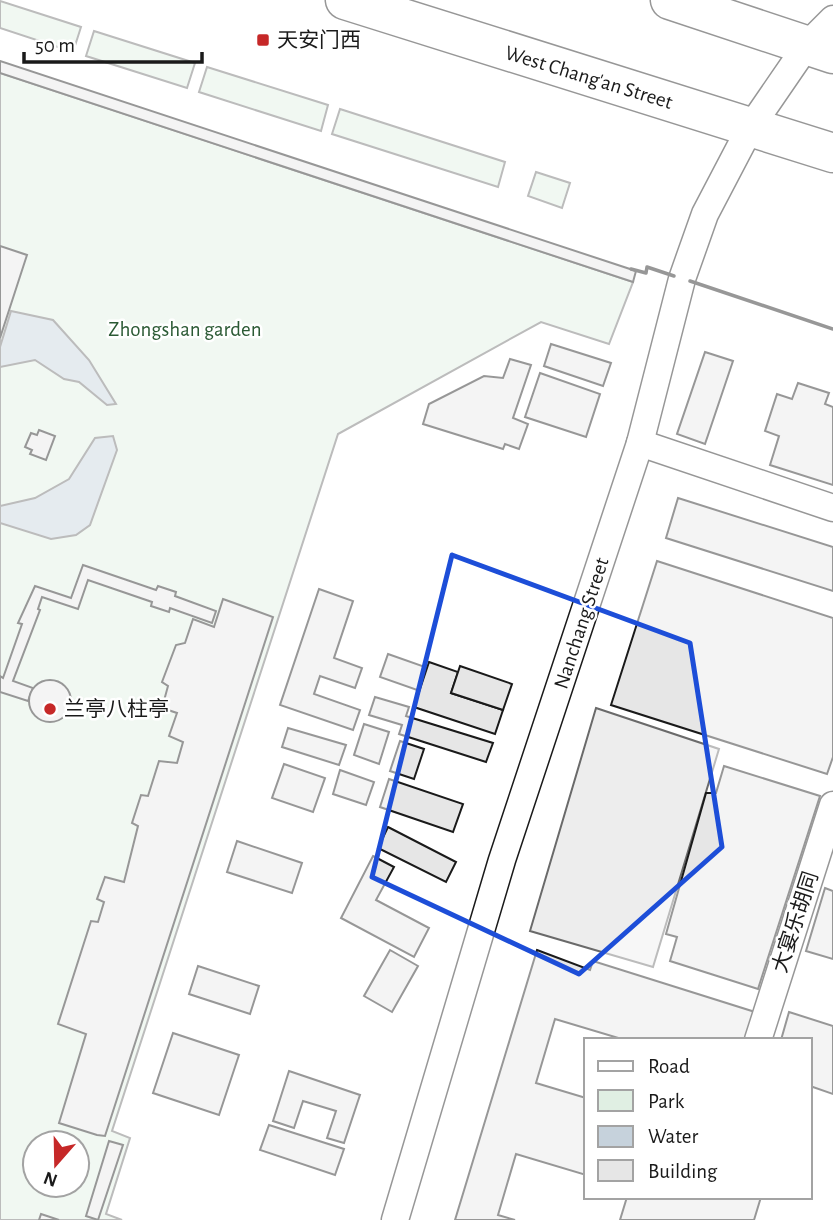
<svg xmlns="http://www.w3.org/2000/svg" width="833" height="1220" viewBox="0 0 833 1220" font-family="'Alegreya Sans','Noto Sans SC',sans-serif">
<rect width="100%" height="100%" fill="#fff"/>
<!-- green -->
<g fill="#e0efe3" stroke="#6a6a6a" stroke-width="2" fill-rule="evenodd">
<polygon points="0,1 81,27 73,52 0,28"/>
<polygon points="94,31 195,63 187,88 86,56"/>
<polygon points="207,67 328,105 321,131 199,92"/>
<path d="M0,73L633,282L609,344L541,322L338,434L112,1131L130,1138L106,1214L122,1220H0ZM35,1143H77V1185H35Z"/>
<polygon points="340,109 505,162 498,187 332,134"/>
<polygon points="536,172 570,183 562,208 528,196"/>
</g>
<!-- parking -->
<polygon fill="#ededed" stroke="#6a6a6a" stroke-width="2" points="596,708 719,749 653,967 530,931"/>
<!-- water -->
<g fill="#c6d2dc" stroke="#6a6a6a" stroke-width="2">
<polygon points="11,311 53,320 89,360 116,404 107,405 79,382 64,379 35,360 0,367 0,347"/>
<polygon points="113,436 117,450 90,525 76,535 51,539 0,523 0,506 35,498 69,479 95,438"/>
</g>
<!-- building -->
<g fill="#e6e6e6" stroke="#1a1a1a" stroke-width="2">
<polygon points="0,61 636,271 633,282 0,73"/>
<polygon points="0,246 27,255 0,338"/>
<polygon points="551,344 611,363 603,386 544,366"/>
<polygon points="705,352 733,361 705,444 677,434"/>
<polygon points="510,359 531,365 513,418 528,424 519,449 505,444 503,449 423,424 429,404 484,376 503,378"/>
<polygon points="540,373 600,394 586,437 525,417"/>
<polygon points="798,383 829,393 825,404 833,407 833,485 770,465 779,436 765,431 777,394 792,399"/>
<polygon points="39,430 55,436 46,460 30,454 32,450 25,447 31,433 37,435"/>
<polygon points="678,498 833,547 833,591 666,538"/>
<polygon points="657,561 833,618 833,757 827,774 611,705"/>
<polygon points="83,565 156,590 158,586 176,592 175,596 216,611 212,623 170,608 169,612 151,606 152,602 88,580 78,609 42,597 38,609 40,610 13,681 33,688 28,701 0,692 0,676 3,678 22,624 18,623 35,586 71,598"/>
<polygon points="319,589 353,601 334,658 362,668 355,688 320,676 314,694 360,710 353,730 280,705"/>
<polygon points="223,599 273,617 105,1136 97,1135 59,1123 86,1034 58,1024 91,921 98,922 104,902 97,899 105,877 124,882 138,826 132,823 141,795 148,796 159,761 177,763 183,742 169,736 177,713 162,708 168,686 162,682 176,645 185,643 193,619 214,627"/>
<polygon points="388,654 428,668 420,691 380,677"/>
<polygon points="429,662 458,672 451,693 503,710 495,734 414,707"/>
<polygon points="460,666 512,684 503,710 451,693"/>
<circle cx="50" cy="701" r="21"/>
<polygon points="375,697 409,707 406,716 493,743 486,762 399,734 402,725 369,715"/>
<polygon points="364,724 389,732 379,764 354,755"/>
<polygon points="288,728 346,745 339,765 282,747"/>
<polygon points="400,741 424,749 414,779 390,771"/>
<polygon points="284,764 325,778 313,812 272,798"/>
<polygon points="724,766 820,796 758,989 670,961 677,937 666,934 706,793 716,793"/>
<polygon points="340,770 374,782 366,805 333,794"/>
<polygon points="389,779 463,804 453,832 380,807"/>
<polygon points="388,827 456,862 446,882 378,848"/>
<polygon points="237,841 302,863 292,893 227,872"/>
<polygon points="373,856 394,867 376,900 429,928 414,957 341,918"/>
<polygon points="825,888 833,891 833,959 806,951"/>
<polygon points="390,950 418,966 392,1012 364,996"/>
<polygon points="537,950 590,970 593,961 755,1012 746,1040 625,1040 555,1019 536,1083 586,1098 586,1175 516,1154 498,1215 515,1220 455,1220"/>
<polygon points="198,966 259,986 250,1014 189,994"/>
<polygon points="789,1012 833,1026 833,1094 810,1086 810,1040 781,1040"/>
<polygon points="173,1033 239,1055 219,1115 153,1093"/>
<polygon points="289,1071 360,1095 344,1143 327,1138 336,1111 303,1101 294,1128 273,1121"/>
<polygon points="269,1125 344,1149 335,1175 260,1150"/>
<polygon points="109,1141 123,1145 98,1220 86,1216"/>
<polygon points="627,1197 761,1197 754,1220 620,1220"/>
<polygon points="41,1214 59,1220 39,1220"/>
</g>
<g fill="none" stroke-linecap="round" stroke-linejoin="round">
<!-- minor casing -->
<g stroke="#1a1a1a" stroke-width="29">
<g id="minor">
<polyline points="640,443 833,508"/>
<polyline points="758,1040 833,805"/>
<polyline points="395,1220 502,860 640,443 682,279 705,214 750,128 807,45 833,19"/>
</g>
</g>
<!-- highway casing -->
<g stroke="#1a1a1a" stroke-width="41">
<g id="highway">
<polyline points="345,0 833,153"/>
<polyline points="670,0 833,54"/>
</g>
</g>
<!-- minor -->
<use href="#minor" stroke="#fff" stroke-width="26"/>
<!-- highway -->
<use href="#highway" stroke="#fff" stroke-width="38"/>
<!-- wall -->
<g stroke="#1a1a1a" stroke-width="3.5">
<polyline points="631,269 646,273 647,267 674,276"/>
<polyline points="690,281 833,329"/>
</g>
</g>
<!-- marked area -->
<path d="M0 0H833V1220H0ZM452,555L690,643L722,847L579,974L372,877Z" fill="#fff" fill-opacity=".55" fill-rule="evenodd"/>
<path fill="none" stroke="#1d4ed8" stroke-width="5" stroke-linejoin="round" d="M452,555L690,643L722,847L579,974L372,877Z"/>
<!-- markers -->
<g fill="#c62828" stroke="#fff" stroke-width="2.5">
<rect x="256" y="33" width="14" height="14" rx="3.5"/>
<circle cx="50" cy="709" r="7"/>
</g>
<g text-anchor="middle" stroke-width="5" stroke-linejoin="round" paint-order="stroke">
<!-- poi labels -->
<g font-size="21" fill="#1a1a1a" stroke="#fff" text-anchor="start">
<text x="277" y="47">天安门西</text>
<text x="64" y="716">兰亭八柱亭</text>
</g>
<!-- street labels -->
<g font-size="21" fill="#1a1a1a" stroke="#fff">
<text transform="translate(589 77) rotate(17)" y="7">West Chang'an Street</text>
<text transform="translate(581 623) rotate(-72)" y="7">Nanchang Street</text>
<text transform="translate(795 922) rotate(-72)" y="7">大宴乐胡同</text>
</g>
<!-- park labels -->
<g font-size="21" fill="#2b5a34" stroke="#fff">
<text x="185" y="336">Zhongshan garden</text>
</g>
</g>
<!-- legend -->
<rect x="584" y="1038" width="228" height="161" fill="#ffffff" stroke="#a3a3a3" stroke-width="2"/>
<rect x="598" y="1061" width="35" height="10" fill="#ffffff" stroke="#a3a3a3" stroke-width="2"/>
<text x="648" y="1073" font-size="21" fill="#1a1a1a">Road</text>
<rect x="598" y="1090" width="35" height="21" fill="#e0efe3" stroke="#a3a3a3" stroke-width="2"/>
<text x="648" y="1108" font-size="21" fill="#1a1a1a">Park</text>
<rect x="598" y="1126" width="35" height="21" fill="#c6d2dc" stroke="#a3a3a3" stroke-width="2"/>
<text x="648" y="1143" font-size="21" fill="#1a1a1a">Water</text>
<rect x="598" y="1160" width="35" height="21" fill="#e6e6e6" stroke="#a3a3a3" stroke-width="2"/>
<text x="648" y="1178" font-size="21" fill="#1a1a1a">Building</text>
<!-- north arrow -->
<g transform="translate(56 1164) rotate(200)"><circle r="33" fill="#ffffff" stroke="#a3a3a3" stroke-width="2"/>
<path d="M0-5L12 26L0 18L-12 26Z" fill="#c62828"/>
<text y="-10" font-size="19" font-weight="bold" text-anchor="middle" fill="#1a1a1a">N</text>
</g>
<!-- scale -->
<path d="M24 52v10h178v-10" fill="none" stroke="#1a1a1a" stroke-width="3.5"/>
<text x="35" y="52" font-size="21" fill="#1a1a1a" stroke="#ffffff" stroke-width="5" paint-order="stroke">50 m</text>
</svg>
